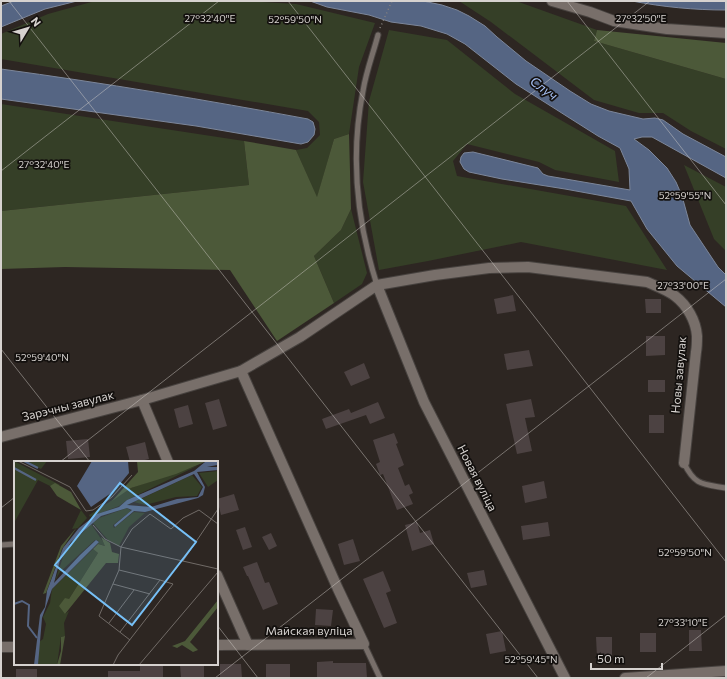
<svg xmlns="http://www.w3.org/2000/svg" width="727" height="679" viewBox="0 0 727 679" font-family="Commissioner,sans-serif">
<rect width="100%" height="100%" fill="#2d2622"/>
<!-- green -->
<g fill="#353f27">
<polygon points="95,1 245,1 296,4 375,23 359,67 349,134 334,139 317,198 296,150 307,148 320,135 319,122 308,111 1,59 1,34 48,14"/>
<polygon points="459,1 516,1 597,30 594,41 726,79 726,149 691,131 663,113 639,113 594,100 491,22"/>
<polygon points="389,30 447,40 515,94 615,151 619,182 555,170 539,162 467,144 453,161 457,176 626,206 667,270 521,242 428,261 379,270 363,182 369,101"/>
<polygon points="1,104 244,141 249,185 1,211"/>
<polygon points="684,165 726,187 726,251 714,239"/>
<polygon points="351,209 367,273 362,284 334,303 314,256 341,230"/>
</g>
<!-- forest -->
<g fill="#4c5939">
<polygon points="597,30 726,43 726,79 594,41"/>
<polygon points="349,134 351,209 341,230 314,256 334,303 277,341 230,270 65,267 1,269 1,211 249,185 244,141 296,150 317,197 334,139"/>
</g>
<!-- water -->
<g fill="#556583" stroke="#7c869a">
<polygon points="14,1 77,1 45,9 1,27 1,6"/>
<polygon points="310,1 423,1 442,5 457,10 469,16 485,26 497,37 526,61 570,91 591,104 609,111 643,119 655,118 663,120 683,134 726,157 726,178 652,137 642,137 634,139 649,150 667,168 676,182 682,196 690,225 718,267 726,275 726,307 677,266 647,229 631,201 565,189 502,179 469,172 464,169 460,162 461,157 464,153 473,152 538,168 543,174 548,176 630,190 629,169 620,148 598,136 516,84 465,44 447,34 421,26 391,22 369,15 327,7"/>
<path d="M632,1H726V10C694,10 663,7 632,1Z"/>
<path d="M1,69C104,83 206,100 308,119L313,122L315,129L314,135L308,142L301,144L196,126L1,99Z"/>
</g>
<!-- building -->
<g fill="#4c4242">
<polygon points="513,295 516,311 497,314 494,299"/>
<polygon points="645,299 661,299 661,313 646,313"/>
<polygon points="646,336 665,336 665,355 646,356"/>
<polygon points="529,350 533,366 507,370 504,354"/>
<polygon points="364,363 370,378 351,386 344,372"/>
<rect x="648" y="380" width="17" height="12"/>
<polygon points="219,399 227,426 213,430 205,403"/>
<polygon points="531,399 535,417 525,418 532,451 517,454 506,404"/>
<polygon points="378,402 385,418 370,424 366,415 326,429 322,419 349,409 351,413"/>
<polygon points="188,405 193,424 179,428 174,409"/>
<rect x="649" y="415" width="15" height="18"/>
<polygon points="394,433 398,443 396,444 404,465 398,468 405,486 409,484 413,493 409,495 413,504 397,510 383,474 380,475 376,464 380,462 373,440"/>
<polygon points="88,439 90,457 68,459 66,441"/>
<polygon points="145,442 149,459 136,462 130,462 126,447"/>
<polygon points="544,481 547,498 525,503 522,486"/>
<polygon points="234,494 239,510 221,515 217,499"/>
<polygon points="417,522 420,533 430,530 434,544 412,551 405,525"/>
<polygon points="548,522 550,536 523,540 521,526"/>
<polygon points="245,527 252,547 243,550 236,530"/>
<polygon points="271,533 277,546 269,550 262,537"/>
<polygon points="353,539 360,561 344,565 338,544"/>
<polygon points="257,562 265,583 269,582 278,604 263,610 248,576 247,576 243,567"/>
<polygon points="484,570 487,585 471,588 467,573"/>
<polygon points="383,571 391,591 386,593 397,623 384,628 363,579"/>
<polygon points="316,609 333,610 331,626 315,625"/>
<polygon points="689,630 701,630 702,651 689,651"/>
<polygon points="502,631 506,651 490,654 486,634"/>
<rect x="640" y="633" width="16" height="19"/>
<polygon points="596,637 612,637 612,657 597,657"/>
<polygon points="333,661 333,663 366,663 367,678 317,678 317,662"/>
<polygon points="204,664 204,678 181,678 180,665"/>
<polygon points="220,664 241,664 242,678 220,678"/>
<rect x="266" y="664" width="24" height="14"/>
<polygon points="140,666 163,666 163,678 108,678 108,671 140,671"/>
<rect x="16" y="669" width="21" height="9"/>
</g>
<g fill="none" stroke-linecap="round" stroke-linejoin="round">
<!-- service casing -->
<g stroke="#47423f" stroke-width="7">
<g id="service">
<path d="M377,285C357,222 350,156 363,91C366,72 373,54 378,35"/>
<path d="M684,463C695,486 703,484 726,488"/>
<polyline points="1,545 15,544"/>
<polyline points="364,644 380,678"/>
</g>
</g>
<!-- minor casing -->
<g stroke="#47423f" stroke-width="12">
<g id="minor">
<polyline points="552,1 590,12 614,21 667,29 726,33"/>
<polyline points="377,285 424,402 565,678"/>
<polyline points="142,400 168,462"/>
<path d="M1,437L142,400L241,371L300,337L377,285L435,275L489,268L528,267L647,282C656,286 667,290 675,296C687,305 696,321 697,336C697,342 697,347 696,352L684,463"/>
<polyline points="217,575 248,645"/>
<polyline points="217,645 364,644 338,589 241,371"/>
<polyline points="1,647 15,647"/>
<polyline points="625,678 726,671"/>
</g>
</g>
<!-- path -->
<polyline stroke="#87827f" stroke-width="1.5" stroke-dasharray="1 3" stroke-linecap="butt" points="380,28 392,1"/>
<!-- service -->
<use href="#service" stroke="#786f6a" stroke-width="5"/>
<!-- minor -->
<use href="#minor" stroke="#786f6a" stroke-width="10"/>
</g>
<!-- ticks -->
<path fill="none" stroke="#d6d2cf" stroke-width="1" stroke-opacity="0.45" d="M9,1L538,678M288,1L726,562M567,1L726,205M1,171L219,1M1,349L90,462M60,462L650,1M1,508L15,497M217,625L258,678M215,678L726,279M646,678L726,615"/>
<g text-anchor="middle" stroke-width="3.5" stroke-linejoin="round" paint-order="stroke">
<!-- street labels -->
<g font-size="12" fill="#d6d2cf" stroke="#13100e">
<text transform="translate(679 375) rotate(-85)" y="4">Новы завулак</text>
<text transform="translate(68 406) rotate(-14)" y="4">Зарэчны завулак</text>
<text transform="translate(477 478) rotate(63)" y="4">Новая вуліца</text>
<text x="309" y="635">Майская вуліца</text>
</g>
<!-- water labels -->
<g font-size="13" font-style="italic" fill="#a8c3f8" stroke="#13100e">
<text transform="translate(544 88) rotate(36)" y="5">Случ</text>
</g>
</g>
<!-- overview -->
<g transform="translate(14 461)">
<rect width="204" height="204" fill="#2d2622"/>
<path d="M0,0L46,24L36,25L24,19L0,62ZM12,0H33L27,8ZM185,4L113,39L105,45L76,56L75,54L117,27ZM204,10V19L194,26L185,12ZM178,14L188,26L183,35L162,36L131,44L120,41ZM113,47L117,50L99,64L100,67L120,51L131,52L115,66L105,85L94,79L79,62L85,57ZM67,49L73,57L64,67L58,68ZM77,63L92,85L84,83L85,80L81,79L46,111L41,120L51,90ZM79,88L84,92L55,138L51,153L55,150L50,162L51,175L47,176L43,204H24L25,181L29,178L32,163L29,156L36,142L38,128Z" fill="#353f27"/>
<path d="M123,0H193L162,13L117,27L98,40L124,11ZM41,22L57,31L67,49L43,35L36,25ZM63,66L48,88L32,132L29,133L47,85ZM87,76L96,82L98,91L105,93L104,102H92L51,153L45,145L51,137L55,138L84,92L79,88L84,83L91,85ZM204,139V146L176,181L184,189L179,191L168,184L163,187L158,185L171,180ZM51,175L46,204H43L47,190V176Z" fill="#4c5939"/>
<path d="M78,0H114L115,12L100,30L77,46L63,25ZM204,0L203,4L193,6H204V9L183,11L191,26L189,34L184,37L131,51L120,50L101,66L100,64L118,49L113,47L87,55L57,81L46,99L40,122L66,94L82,79L85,81L38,128L28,157L24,204H20L26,154L31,146L33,130L49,87L65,67L83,53L105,46L113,39L180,10L191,1ZM180,13L189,26L184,36L163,38L137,46L113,44Z" fill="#556583" fill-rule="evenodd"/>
<path fill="none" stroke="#556583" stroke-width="2" d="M10,0L24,7M0,7L22,19M0,143L8,140L15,144L14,165L23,177"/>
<path fill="none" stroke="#716b67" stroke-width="1" d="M4,0L56,26L72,50L79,49L98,36L118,14M79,64L91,78L107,86L204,108M169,100L204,48M105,109L146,119L106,171M99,123L136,133M95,162L120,129M116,179L85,155L105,109L107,86L118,68L136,53L157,68L169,57L185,49L204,63M99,204L104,194L159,123L146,119M125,204L204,111"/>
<path fill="#76c0f7" fill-opacity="0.15" stroke="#76c0f7" stroke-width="2" d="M106,22L182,81L118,164L41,104Z"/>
<rect width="204" height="204" fill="none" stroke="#d6d2cf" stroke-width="2"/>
</g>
<g font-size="10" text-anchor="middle" fill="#d6d2cf" stroke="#13100e" stroke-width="3.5" stroke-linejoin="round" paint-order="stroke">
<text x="210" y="22">27°32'40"E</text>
<text x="641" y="22">27°32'50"E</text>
<text x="295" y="23">52°59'50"N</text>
<text x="44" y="168">27°32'40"E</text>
<text x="685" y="199">52°59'55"N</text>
<text x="683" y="289">27°33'00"E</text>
<text x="42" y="361">52°59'40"N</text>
<text x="685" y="556">52°59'50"N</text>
<text x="683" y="626">27°33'10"E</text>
<text x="531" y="663">52°59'45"N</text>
</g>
<!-- border -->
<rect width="727" height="679" fill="none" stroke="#d6d2cf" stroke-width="4"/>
<!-- north arrow -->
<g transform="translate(28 28) rotate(52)" stroke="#13100e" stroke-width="3" paint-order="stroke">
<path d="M0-3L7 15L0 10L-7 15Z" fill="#d6d2cf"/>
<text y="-6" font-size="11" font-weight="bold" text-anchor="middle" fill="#d6d2cf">N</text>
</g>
<!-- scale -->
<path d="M591 663v6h71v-6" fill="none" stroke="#d6d2cf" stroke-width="2"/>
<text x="597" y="663" font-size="12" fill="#d6d2cf" stroke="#13100e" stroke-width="3" paint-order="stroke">50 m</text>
</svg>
